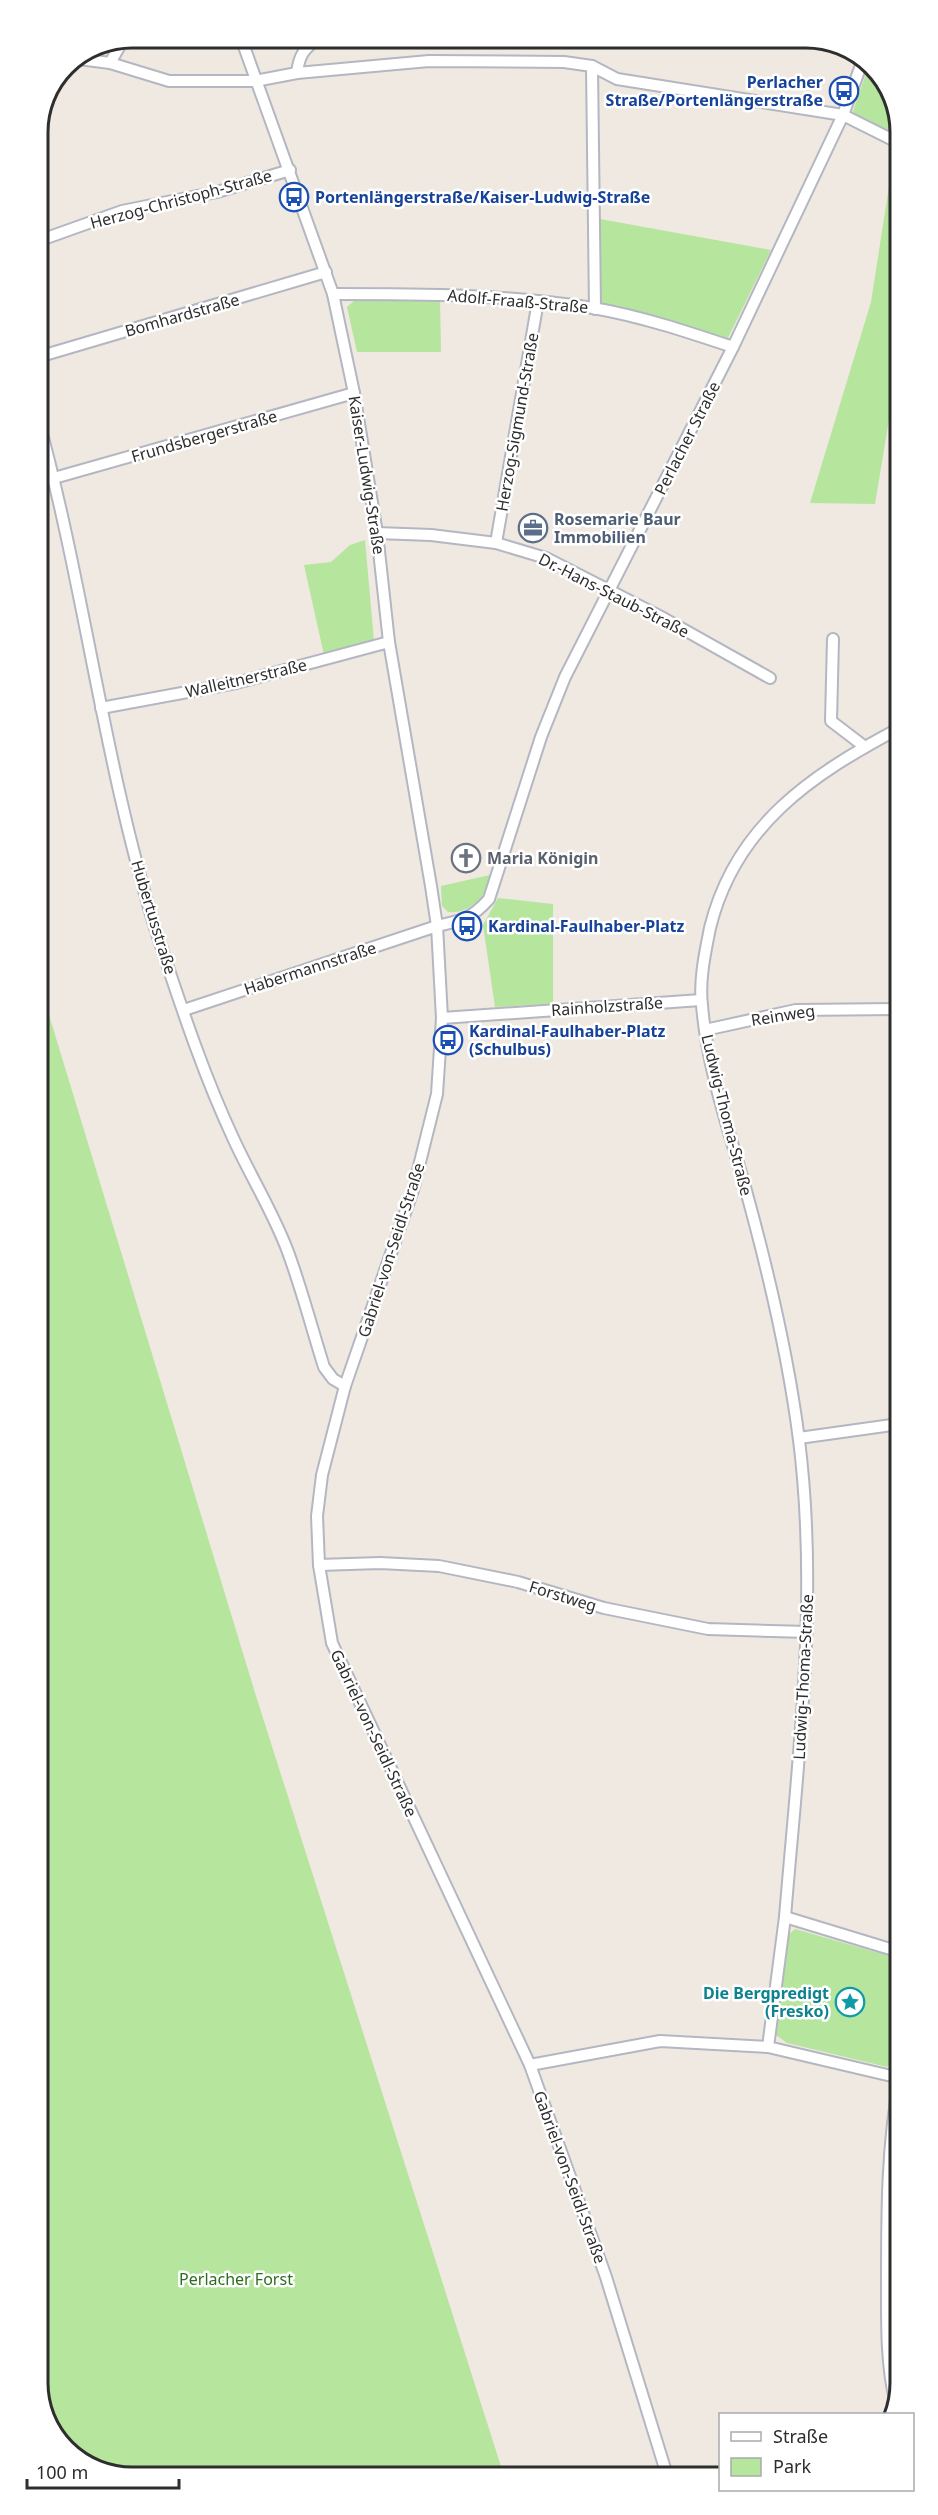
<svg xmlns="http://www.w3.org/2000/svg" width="938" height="2515" viewBox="0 0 938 2515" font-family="'Noto Sans',sans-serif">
<rect width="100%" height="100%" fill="#efe9e1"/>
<!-- green -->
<g fill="#b6e59e">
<polygon points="869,65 897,107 897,136 852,114"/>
<polygon points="895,148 897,149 898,365 875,504 810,503 871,302"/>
<polygon points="600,219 771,250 728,338 601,304"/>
<polygon points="440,300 441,352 357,352 347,307 354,301"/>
<polygon points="365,540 374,641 324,655 304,565 331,562 350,545"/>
<path d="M490,875L492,878C486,896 468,915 448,912L442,906L441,886Z"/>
<polygon points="498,898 553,904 553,1004 495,1007 483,925"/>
<polygon points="39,982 256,1696 504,2476 126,2477 70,2454 41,2408"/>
<path d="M795,1929L900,1959C900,1984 907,2051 887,2067L787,2043L776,2035L774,2029L788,1935Z"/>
</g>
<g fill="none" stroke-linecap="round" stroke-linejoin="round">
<!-- minor casing -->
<g stroke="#b4b7c1" stroke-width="14">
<g id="minor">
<polyline points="241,38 333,294 354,393 377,533 389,642 431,886 437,926 442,1018 437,1094 413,1190 345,1386 322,1475 317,1516 319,1565 332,1643 530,2065 606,2277 667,2475"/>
<polyline points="79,59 110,63 169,81 255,81 297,73 429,61 564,62 592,66 617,79 843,115 897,142"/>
<polyline points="110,63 122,42"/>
<polyline points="592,66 595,309"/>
<path d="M297,73C299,55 304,49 318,38"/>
<polyline points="38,241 122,211 217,192 290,170"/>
<path d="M333,294C420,294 507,294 593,308C640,316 688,332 733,347"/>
<polyline points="38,357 326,272"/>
<path d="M38,419C85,589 104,766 157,934C180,1003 203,1074 234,1140C251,1177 274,1214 288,1252C302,1290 312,1329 324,1367L333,1379L345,1386"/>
<polyline points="54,478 354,393"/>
<polyline points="377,533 431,535 496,543 546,558 665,619 770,678"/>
<polyline points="496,543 538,301"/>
<polyline points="833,639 831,721 865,747"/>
<polyline points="101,708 236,683 389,642"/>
<path d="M184,1010L437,926C463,920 471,919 489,899L541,737L565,677L733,347L843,115L864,57"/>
<polyline points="442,1018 701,1000"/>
<polyline points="705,1030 796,1010 898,1009"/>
<polyline points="799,1438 899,1424"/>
<polyline points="319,1565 380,1563 439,1566 518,1582 604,1608 708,1629 807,1632"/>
<path d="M785,1917C798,1758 819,1599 799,1440C788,1354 768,1270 745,1187C728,1127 707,1067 702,1005C699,980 705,953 710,928C735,826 811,775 898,729"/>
<polyline points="530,2065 660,2041 768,2047"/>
<polyline points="900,2078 768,2047 785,1917 900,1952"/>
<path d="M895,2400C886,2362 887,2320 887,2281C887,2213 887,2144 900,2077"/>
</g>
</g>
<!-- minor -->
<use href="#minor" stroke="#fff" stroke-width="10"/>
</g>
<!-- icons -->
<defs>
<g id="bus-ring" transform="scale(1.5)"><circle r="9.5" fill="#fff" stroke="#1a4fb4" stroke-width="1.5"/><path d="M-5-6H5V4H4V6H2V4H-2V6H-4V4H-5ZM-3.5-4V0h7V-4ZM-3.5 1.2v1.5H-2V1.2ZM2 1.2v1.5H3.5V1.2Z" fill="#1a4fb4"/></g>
<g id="office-ring" transform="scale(1.5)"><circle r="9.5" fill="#fff" stroke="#5c6f8a" stroke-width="1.5"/><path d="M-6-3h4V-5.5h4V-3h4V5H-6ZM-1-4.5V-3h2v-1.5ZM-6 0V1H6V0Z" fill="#5c6f8a"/></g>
<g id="church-ring" transform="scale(1.5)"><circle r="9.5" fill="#fff" stroke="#6b7280" stroke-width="1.5"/><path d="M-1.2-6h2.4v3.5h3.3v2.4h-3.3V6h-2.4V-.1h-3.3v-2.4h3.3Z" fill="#6b7280"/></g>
<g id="sight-ring" transform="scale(1.5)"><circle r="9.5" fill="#fff" stroke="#0f9aa8" stroke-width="1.5"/><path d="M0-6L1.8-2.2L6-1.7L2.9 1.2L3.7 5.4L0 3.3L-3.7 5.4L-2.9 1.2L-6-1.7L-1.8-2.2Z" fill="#0f9aa8"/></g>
</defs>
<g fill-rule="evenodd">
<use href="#bus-ring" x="844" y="91"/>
<use href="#bus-ring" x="294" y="197"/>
<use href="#office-ring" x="533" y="528"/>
<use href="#church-ring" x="466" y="858"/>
<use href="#bus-ring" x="467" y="926"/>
<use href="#bus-ring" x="448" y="1040"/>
<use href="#sight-ring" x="850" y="2002"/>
</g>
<g text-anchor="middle" stroke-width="5" stroke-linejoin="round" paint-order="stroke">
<!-- transit labels -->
<g font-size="16" font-weight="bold" fill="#164399" stroke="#fff" text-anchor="start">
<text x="823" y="88" text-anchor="end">Perlacher<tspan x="823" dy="18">Straße/Portenlängerstraße</tspan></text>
<text x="315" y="203">Portenlängerstraße/Kaiser-Ludwig-Straße</text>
<text x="488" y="932">Kardinal-Faulhaber-Platz</text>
<text x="469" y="1037">Kardinal-Faulhaber-Platz<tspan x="469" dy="18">(Schulbus)</tspan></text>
</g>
<!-- street labels -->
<g font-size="16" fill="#2e2e2e" stroke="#fff">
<text transform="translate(181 199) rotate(-15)" y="6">Herzog-Christoph-Straße</text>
<text transform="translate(518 301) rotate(5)" y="6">Adolf-Fraaß-Straße</text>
<text transform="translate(182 315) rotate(-16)" y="6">Bomhardstraße</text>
<text transform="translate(517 422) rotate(-80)" y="6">Herzog-Sigmund-Straße</text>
<text transform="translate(204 436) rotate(-16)" y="6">Frundsbergerstraße</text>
<text transform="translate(687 438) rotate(-63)" y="6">Perlacher Straße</text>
<text transform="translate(367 475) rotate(81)" y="6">Kaiser-Ludwig-Straße</text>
<text transform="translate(614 595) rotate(27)" y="6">Dr.-Hans-Staub-Straße</text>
<text transform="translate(246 678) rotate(-13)" y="6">Walleitnerstraße</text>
<text transform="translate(154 917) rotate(73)" y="6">Hubertusstraße</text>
<text transform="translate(310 968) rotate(-18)" y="6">Habermannstraße</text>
<text transform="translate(607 1006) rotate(-4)" y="6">Rainholzstraße</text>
<text transform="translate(783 1015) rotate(-9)" y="6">Reinweg</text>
<text transform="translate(727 1115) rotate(76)" y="6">Ludwig-Thoma-Straße</text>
<text transform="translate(391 1250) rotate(-72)" y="6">Gabriel-von-Seidl-Straße</text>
<text transform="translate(563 1596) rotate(17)" y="6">Forstweg</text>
<text transform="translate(803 1677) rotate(-87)" y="6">Ludwig-Thoma-Straße</text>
<text transform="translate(374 1733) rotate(65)" y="6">Gabriel-von-Seidl-Straße</text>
<text transform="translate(570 2177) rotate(70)" y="6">Gabriel-von-Seidl-Straße</text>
</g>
<!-- service labels -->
<g font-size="16" font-weight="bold" fill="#4e5e75" stroke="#fff" text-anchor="start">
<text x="554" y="525">Rosemarie Baur<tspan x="554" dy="18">Immobilien</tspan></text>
</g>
<!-- worship labels -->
<g font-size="16" font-weight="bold" fill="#5b616d" stroke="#fff" text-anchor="start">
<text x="487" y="864">Maria Königin</text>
</g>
<!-- culture labels -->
<g font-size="16" font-weight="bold" fill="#0d838f" stroke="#fff" text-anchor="end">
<text x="829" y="1999">Die Bergpredigt<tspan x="829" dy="18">(Fresko)</tspan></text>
</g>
<!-- park labels -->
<g font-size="16" fill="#2c6e1b" stroke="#fff">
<text x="236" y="2285">Perlacher Forst</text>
</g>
</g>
<!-- crop -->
<path d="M0 0H938V2515H0ZM132 48H806A84 84 0 0 1 890 132V2383A84 84 0 0 1 806 2467H132A84 84 0 0 1 48 2383V132A84 84 0 0 1 132 48Z" fill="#fff" fill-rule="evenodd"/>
<path fill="none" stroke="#2e2e2e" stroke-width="3" d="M132 48H806A84 84 0 0 1 890 132V2383A84 84 0 0 1 806 2467H132A84 84 0 0 1 48 2383V132A84 84 0 0 1 132 48Z"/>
<!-- legend -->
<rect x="719" y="2413" width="195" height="78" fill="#ffffff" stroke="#ababab" stroke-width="1.5"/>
<rect x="731" y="2432" width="30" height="9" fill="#ffffff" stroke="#ababab" stroke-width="1.5"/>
<text x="773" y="2443" font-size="18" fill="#2e2e2e">Straße</text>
<rect x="731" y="2458" width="30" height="18" fill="#b6e59e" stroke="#ababab" stroke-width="1.5"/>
<text x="773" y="2473" font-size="18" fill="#2e2e2e">Park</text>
<!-- scale -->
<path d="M27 2479v9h152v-9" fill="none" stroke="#2e2e2e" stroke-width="3"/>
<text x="36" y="2479" font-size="18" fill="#2e2e2e" stroke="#ffffff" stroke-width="4.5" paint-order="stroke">100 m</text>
</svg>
